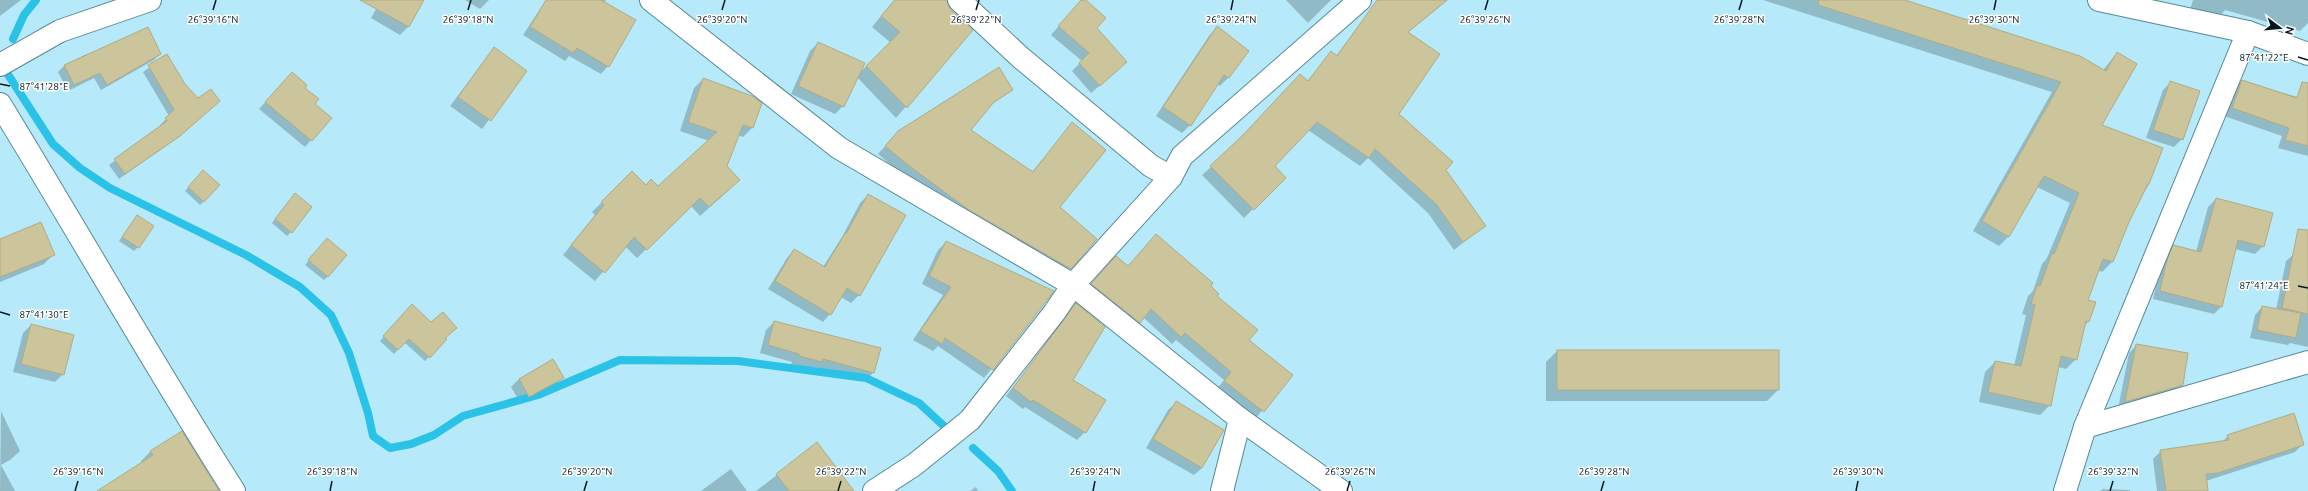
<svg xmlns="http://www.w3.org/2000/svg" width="2308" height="491" viewBox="0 0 2308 491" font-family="Ubuntu,sans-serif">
<rect width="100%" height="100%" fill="#b6e9f9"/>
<!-- shadow -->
<g fill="#0003">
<polygon points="0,0 21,0 0,16"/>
<polygon points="381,0 423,0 408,27 400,35 371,18"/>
<polygon points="465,0 489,0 480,9"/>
<polygon points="546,0 606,0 604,3 608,66 601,74 569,56 565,61 523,35"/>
<polygon points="894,0 946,0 950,10 971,30 896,118 857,77 843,106 835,114 791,94 810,51 818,43 858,74 891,43 872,27"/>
<polygon points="1082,0 1085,0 1096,28 1118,70 1091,93 1072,71 1082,61 1051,35"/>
<polygon points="1286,0 1331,0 1308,23"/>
<polygon points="1378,0 1448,0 1407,33 1398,114 1445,170 1484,226 1454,250 1428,213 1368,158 1360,166 1308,130 1273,166 1284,178 1244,218 1202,175 1307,82 1331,52 1336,56"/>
<polygon points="1763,0 1902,0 2103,70 2117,53 2100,126 2149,184 2128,221 2112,262 2102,272 2098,270 2087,301 2089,321 2084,326 2076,359 2066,369 2058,367 2050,405 2040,415 1979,402 1985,372 1995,362 2014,366 2026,315 2022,314 2028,296 2033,291 2042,264 2047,258 2070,203 2037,187 2009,236 1999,246 1973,231 2052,92"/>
<polygon points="2193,0 2308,0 2308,23 2300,31 2225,10 2214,23 2188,16"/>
<polygon points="1217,28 1248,51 1228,78 1220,86 1217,84 1190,125 1182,133 1156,116 1209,36"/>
<polygon points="494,48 526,71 482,129 450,106"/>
<polygon points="87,54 88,56 160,54 154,60 101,90 94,78 68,91 58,72 64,66"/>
<polygon points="167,55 184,85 198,100 213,106 173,141 119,179 109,165 161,126 160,125 169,116 143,72"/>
<polygon points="703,79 752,128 743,137 738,135 726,166 730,189 700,216 691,206 637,258 625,246 595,281 563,255 595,215 592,212 632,173 646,186 658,188 709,141 680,131 694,88"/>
<polygon points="286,80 303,88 314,104 330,118 305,147 259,109"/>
<polygon points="2242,81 2308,100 2308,156 2278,148 2282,136 2224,116 2234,89"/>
<polygon points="2171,82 2182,139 2174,147 2146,138 2163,90"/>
<polygon points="1012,90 988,107 969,130 1032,172 1072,124 1058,207 1096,240 1062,276 900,173 878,154 899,131"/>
<polygon points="200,175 204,201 200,205 185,191"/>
<polygon points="868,195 859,295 851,303 841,297 830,314 823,322 768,289 787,258 794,250 823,267 842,237 860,203"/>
<polygon points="291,199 291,232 287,236 272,223"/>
<polygon points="2216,199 2263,246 2255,254 2235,249 2222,306 2214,314 2153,299 2160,269 2166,255 2174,247 2196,252 2208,207"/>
<polygon points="137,216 138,247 134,251 119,241"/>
<polygon points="0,240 53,255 44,264 0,282"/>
<polygon points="946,242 1052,292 984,378 938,346 933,351 913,340 943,295 922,284 938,250"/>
<polygon points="323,243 328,276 324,280 305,265"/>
<polygon points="2294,254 2308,256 2308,347 2290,343 2288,345 2250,338 2255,315 2262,307 2276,310 2286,261"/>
<polygon points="1109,265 1128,267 1209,286 1248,340 1292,375 1255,419 1217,389 1224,380 1176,340 1172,344 1143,317 1131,330 1084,292"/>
<polygon points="1076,305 1072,380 1105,401 1085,432 1077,440 1025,407 1023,409 1006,396"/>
<polygon points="408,310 446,339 425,361 404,342 394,354 380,341"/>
<polygon points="774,322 873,373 865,381 815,367 813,369 791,364 792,362 760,353 766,330"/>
<polygon points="31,325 63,374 55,382 13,372 23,333"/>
<polygon points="2137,345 2182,385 2174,393 2118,409 2129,353"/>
<polygon points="1557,351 1778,390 1767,401 1546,401 1546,362"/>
<polygon points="553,360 562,377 554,385 521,404 511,387 519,379"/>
<polygon points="1176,403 1202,468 1194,475 1146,448 1168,410"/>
<polygon points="1,411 20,451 10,460 1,465 15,491 0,491"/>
<polygon points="2228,436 2303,444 2295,452 2206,481 2207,491 2157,491 2153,459 2161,451 2222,442"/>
<polygon points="817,444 845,491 756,491"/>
<polygon points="151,451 218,491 99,491 142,463 141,461"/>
<polygon points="731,469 747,491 701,491"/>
<polygon points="976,487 978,491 970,491"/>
<polygon points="2103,489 2130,490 2130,491 2100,491"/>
</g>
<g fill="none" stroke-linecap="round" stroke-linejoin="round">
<!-- stream -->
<g stroke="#2bc2e7" stroke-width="8">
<polyline points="13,39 24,15 36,0"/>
<polyline points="7,73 53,144 80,168 110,188 246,255 300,287 331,315 349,353 368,413 373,436 390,448 411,444 434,435 463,416 538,395 620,360 738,361 866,378 919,403 945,427"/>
<polyline points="973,448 998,471 1012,491"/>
</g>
</g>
<!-- building -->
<g fill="#ccc59c" stroke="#b1ab82">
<polygon points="360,0 424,0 409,27"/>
<polygon points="546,0 601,0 636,20 609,67 577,48 573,53 530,27"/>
<polygon points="895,0 947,0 950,9 973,30 907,108 866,66 900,32 881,16"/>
<polygon points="1081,0 1086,0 1106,18 1097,28 1127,62 1100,86 1079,63 1089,53 1058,26"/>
<polygon points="1377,0 1447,0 1408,32 1440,54 1399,114 1453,162 1446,170 1486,226 1463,242 1436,204 1375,149 1369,158 1317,122 1275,166 1286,178 1254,210 1210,166 1243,135 1300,74 1308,81 1331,51 1337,56"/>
<polygon points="1819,0 1905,0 2080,56 2106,71 2117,52 2137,64 2102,125 2163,148 2149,184 2148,184 2129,222 2113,262 2103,259 2088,300 2096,302 2089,322 2086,321 2077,360 2061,356 2051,406 1988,392 1995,361 2021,366 2035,305 2031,304 2037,285 2040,286 2052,253 2054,254 2079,193 2044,176 2009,237 1982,221 2061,82 1818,5"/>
<polygon points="1217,26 1249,51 1229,78 1224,75 1191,126 1163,107"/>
<polygon points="148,27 161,54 107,85 100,73 74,85 64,65"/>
<polygon points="818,42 865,63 844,107 798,86"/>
<polygon points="494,47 527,71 491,121 458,97"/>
<polygon points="167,54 185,84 198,98 211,89 220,101 180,136 125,174 114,159 167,121 165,118 174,110 148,65"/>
<polygon points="999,67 1013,90 994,102 971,130 1033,172 1072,122 1106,150 1060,207 1097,239 1071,269 969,210 908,165 885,146 898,131"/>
<polygon points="292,72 307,85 305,88 319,99 315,104 332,118 312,141 265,102"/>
<polygon points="703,78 752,96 762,103 753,128 743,125 727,166 740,180 709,207 700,198 647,250 634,237 605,273 571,245 604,205 601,202 632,171 646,185 651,179 658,186 717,132 688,122"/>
<polygon points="2242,80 2297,98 2302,82 2308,83 2308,146 2285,140 2289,128 2232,108"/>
<polygon points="2170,81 2200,91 2183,140 2153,130"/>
<polygon points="203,170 220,185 204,202 188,187"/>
<polygon points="295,193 312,207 292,233 275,219"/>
<polygon points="868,194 906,215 860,296 847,288 831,315 775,281 794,249 825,267 845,233 846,234"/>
<polygon points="2216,198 2273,213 2264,247 2238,240 2222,307 2160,291 2167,260 2173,245 2201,252"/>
<polygon points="137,215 154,226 139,248 122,237"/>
<polygon points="41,222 55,255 0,277 0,239"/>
<polygon points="2298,229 2308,230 2308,314 2282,308"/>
<polygon points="1156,234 1213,283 1211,286 1219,294 1217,296 1258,330 1249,340 1293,375 1264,412 1224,381 1231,372 1185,333 1181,337 1151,309 1140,323 1091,284 1116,256 1128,266"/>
<polygon points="327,238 347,255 328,277 308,260"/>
<polygon points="946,241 1054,291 993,370 945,338 942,344 920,331 951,287 929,276"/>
<polygon points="1076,303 1105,327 1073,380 1106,400 1086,433 1033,400 1031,402 1013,388"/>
<polygon points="412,304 431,322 443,312 457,328 445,338 447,339 430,358 409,339 398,350 383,336"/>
<polygon points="2262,306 2301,313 2296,338 2257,330"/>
<polygon points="774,321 881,348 874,373 823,359 822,362 799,356 799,354 768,345"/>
<polygon points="31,324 74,335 64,375 21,364"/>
<polygon points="2136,344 2188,353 2183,385 2125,402"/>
<rect x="1557" y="350" width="222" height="40"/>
<polygon points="553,359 564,378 529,397 519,379"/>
<polygon points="1176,401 1224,430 1202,468 1153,439"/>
<polygon points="2294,413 2304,445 2218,473 2206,474 2208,491 2166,491 2160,450 2229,440 2227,435"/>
<polygon points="182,431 219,491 97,491 153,455 150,451"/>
<polygon points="817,442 854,491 789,491 776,474"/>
</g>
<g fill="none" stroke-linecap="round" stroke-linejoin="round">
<!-- street casing -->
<g stroke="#588897" stroke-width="24">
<g id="street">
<polyline points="651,0 839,148 1073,285 1240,419 1222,491"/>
<polyline points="959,0 1020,57 1151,166 1171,177"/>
<polyline points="2099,0 2248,32 2308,54"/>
<polyline points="0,65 60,31 150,0"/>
<path d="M0,104C79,233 153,364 234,491"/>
<polyline points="1240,419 1341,491"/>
<polyline points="2085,427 2308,362"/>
<polyline points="874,491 914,465 970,420 1054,313 1073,285 1171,177 1182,156 1360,0"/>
<polyline points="2065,491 2085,427 2248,32"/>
</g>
</g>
<!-- street -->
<use href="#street" stroke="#fff" stroke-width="22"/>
</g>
<!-- ticks -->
<path fill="none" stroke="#04171d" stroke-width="1.5" d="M213,10L216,0M468,10L471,0M722,10L725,0M976,10L979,0M1231,10L1233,0M1485,10L1488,0M1739,10L1742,0M1994,10L1996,0M2298,57L2308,60M0,84L10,86M2298,286L2308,288M0,312L10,315M75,491L78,481M330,491L332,481M584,491L587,481M838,491L841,481M1093,491L1095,481M1347,491L1350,481M1601,491L1604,481M1856,491L1858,481M2110,491L2113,481"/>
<g font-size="10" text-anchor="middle" fill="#04171d" stroke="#fff" stroke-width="3" stroke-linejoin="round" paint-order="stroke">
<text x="213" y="23">26°39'16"N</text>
<text x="468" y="23">26°39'18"N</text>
<text x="722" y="23">26°39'20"N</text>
<text x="976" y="23">26°39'22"N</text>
<text x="1231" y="23">26°39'24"N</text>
<text x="1485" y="23">26°39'26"N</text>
<text x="1739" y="23">26°39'28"N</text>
<text x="1994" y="23">26°39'30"N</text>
<text x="2264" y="61">87°41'22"E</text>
<text x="44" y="90">87°41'28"E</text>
<text x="2264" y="289">87°41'24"E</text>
<text x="44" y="318">87°41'30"E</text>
<text x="78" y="475">26°39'16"N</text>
<text x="332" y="475">26°39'18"N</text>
<text x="587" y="475">26°39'20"N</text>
<text x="841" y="475">26°39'22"N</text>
<text x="1095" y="475">26°39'24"N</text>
<text x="1604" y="475">26°39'28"N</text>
<text x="1350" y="475">26°39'26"N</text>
<text x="1858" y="475">26°39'30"N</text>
<text x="2113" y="475">26°39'32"N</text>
</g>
<!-- north arrow -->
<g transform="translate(2280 28) rotate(106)" stroke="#ffffff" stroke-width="3" paint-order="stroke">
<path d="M0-3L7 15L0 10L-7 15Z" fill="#04171d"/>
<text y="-6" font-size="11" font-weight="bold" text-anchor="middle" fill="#04171d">N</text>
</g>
</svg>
